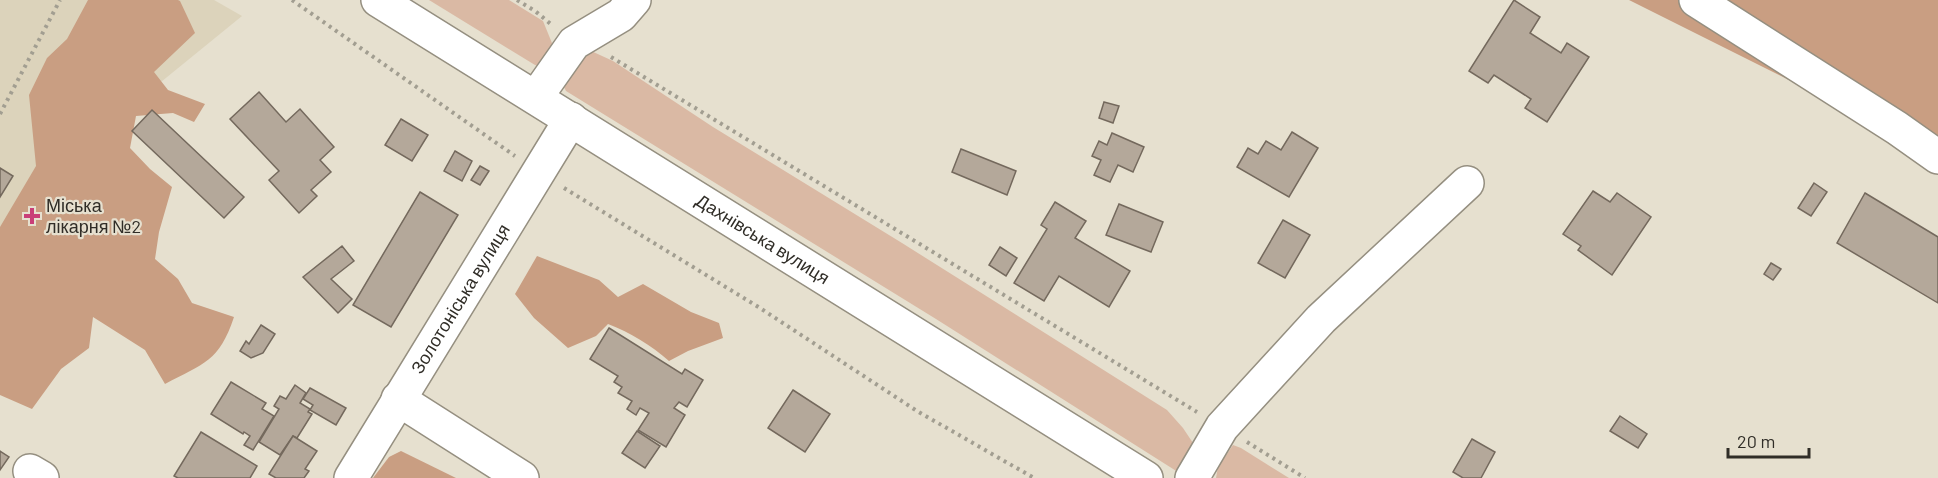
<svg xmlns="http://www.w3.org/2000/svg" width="1938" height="478" viewBox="0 0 1938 478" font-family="Barlow,sans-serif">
<rect width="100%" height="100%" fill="#e6e0cf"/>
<!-- built -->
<polygon fill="#dcd3bb" points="0,0 214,0 242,16 129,108 0,324"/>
<!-- green -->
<g fill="#dab9a4">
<polygon points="429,0 509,0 543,21 554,48 544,68 535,65"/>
<polygon points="589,50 613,61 713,127 902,243 1167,410 1183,428 1195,446 1181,474 936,319 566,91 561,81"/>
<polygon points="1233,445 1241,448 1289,478 1216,478 1218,467"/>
</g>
<!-- forest -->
<g fill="#c99e82">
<path d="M88,0H178L180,1L195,33L154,72L168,90L205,104L194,122L173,113L136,116L130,148L150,169L172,187L159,232L155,259L178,279L192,303L234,317C219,362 204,363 165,384L145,350L93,317L89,348L61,369L32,409L0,395V227L36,166L29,95L47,58L67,39Z"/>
<polygon points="1629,0 1938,0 1938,152 1835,103"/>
<path d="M537,256L599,280L618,297L643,284L691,312L719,323L723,338L688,351L669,361C651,345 631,333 608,324L596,336L568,348L534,318L515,294Z"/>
<polygon points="401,451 456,478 373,478 389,457"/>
</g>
<!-- building -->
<g fill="#b4a89a" stroke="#74695d" stroke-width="1.5">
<polygon points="1514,0 1540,17 1530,33 1561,53 1567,43 1589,57 1547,122 1525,108 1531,99 1494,75 1488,83 1469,71"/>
<polygon points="259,92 286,122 300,109 334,147 320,160 331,172 311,190 317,196 299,213 269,180 279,171 230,119"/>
<polygon points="1104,102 1119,106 1113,123 1099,118"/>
<polygon points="152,110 244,197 224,218 132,131"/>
<polygon points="401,119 428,135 412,161 385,145"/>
<polygon points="1292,132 1318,148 1289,197 1237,167 1248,148 1258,154 1266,141 1281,150"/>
<polygon points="1112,133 1144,147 1133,172 1118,165 1110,182 1094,175 1101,160 1092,156 1099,141 1107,145"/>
<polygon points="961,149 1016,171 1007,195 952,172"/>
<polygon points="455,151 472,161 462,181 444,171"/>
<polygon points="480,166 489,171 480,185 471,180"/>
<polygon points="0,168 13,176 0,197"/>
<polygon points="1814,183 1827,192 1811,216 1798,208"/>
<polygon points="1593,191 1610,202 1617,193 1651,217 1612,275 1578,250 1581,246 1563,234"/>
<polygon points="420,192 458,215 391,327 353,305"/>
<polygon points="1865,193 1938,237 1938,303 1837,243"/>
<polygon points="1055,202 1086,221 1075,238 1130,271 1109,307 1059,276 1044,301 1014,283 1047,229 1041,225"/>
<polygon points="1119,204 1163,222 1151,252 1106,235"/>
<polygon points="1283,220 1310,235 1285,278 1258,263"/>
<polygon points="342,246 354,261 331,279 352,299 338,313 303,277"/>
<polygon points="1000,247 1017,258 1006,276 989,265"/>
<polygon points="1771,263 1781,269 1773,280 1764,274"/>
<polygon points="261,325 275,334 263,353 251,358 240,351 246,341 249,344"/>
<polygon points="609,328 682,374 685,369 703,380 687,407 679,402 674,408 685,415 666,447 638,430 649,413 640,408 636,415 627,409 632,401 618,393 622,387 614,382 618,376 590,359"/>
<polygon points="231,382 266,403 262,409 274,416 253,450 244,445 250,436 244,432 243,434 211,414"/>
<polygon points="295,385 306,393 300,403 310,409 308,412 312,414 297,438 293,436 280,455 259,442 279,409 274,406 280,396 286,399"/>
<polygon points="310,388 346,408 336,425 310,410 313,405 303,399"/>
<polygon points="793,390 830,414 805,452 768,428"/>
<polygon points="1620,416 1647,434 1638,448 1610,431"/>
<polygon points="637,431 660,446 645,468 622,453"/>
<polygon points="201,432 257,466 250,478 178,478 174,476"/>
<polygon points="293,436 317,451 305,469 309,471 304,478 276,478 269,474"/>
<polygon points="1472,439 1495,452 1481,478 1463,478 1453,472"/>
<polygon points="0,451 9,457 0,470"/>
</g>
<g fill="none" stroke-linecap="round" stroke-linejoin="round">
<!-- minor casing -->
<g stroke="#958f80" stroke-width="36">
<g id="minor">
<polyline points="1696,0 1897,128 1938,157"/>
<polyline points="536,97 574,43 621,15 634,0"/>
<polyline points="398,399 522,478"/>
<polyline points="30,471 42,478"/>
<path id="s1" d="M351,478L571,119"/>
<polyline points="1192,478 1222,427 1321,319 1467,183"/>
</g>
</g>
<!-- major casing -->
<g stroke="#958f80" stroke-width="36">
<g id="major">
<path id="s2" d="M378,0L1146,478"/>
</g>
</g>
<!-- path -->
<g stroke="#a29e91" stroke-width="4" stroke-dasharray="3 4.5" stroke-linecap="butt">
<polyline points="292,0 515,156"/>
<polyline points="517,0 535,11 552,25"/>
<polyline points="611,57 1197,412"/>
<polyline points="0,114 60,0"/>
<polyline points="564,188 760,308 917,411 1034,478"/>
<polyline points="1247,442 1305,478"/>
</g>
<!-- minor -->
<use href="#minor" stroke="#fff" stroke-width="33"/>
<!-- major -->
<use href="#major" stroke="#fff" stroke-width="33"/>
</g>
<!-- markers -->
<path fill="#c93f78" stroke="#e6e0cf" stroke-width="2" d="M29 207h6v6h6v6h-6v6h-6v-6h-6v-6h6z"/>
<g text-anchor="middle" stroke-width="4.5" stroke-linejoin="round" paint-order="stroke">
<!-- poi labels -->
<g font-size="18" fill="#302d27" stroke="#e6e0cf" text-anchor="start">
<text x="46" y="212">Міська<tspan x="46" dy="21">лікарня №2</tspan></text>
</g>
<!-- street labels -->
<g font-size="18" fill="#302d27" stroke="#e6e0cf">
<text dy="6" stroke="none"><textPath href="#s2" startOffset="453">Дахнівська вулиця</textPath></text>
<text dy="6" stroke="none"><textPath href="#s1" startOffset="210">Золотоніська вулиця</textPath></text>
</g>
</g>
<!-- scale -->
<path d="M1728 448v9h81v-9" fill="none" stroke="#302d27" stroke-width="3"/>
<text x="1737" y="448" font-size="18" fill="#302d27" stroke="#e6e0cf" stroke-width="4.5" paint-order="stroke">20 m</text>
</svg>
